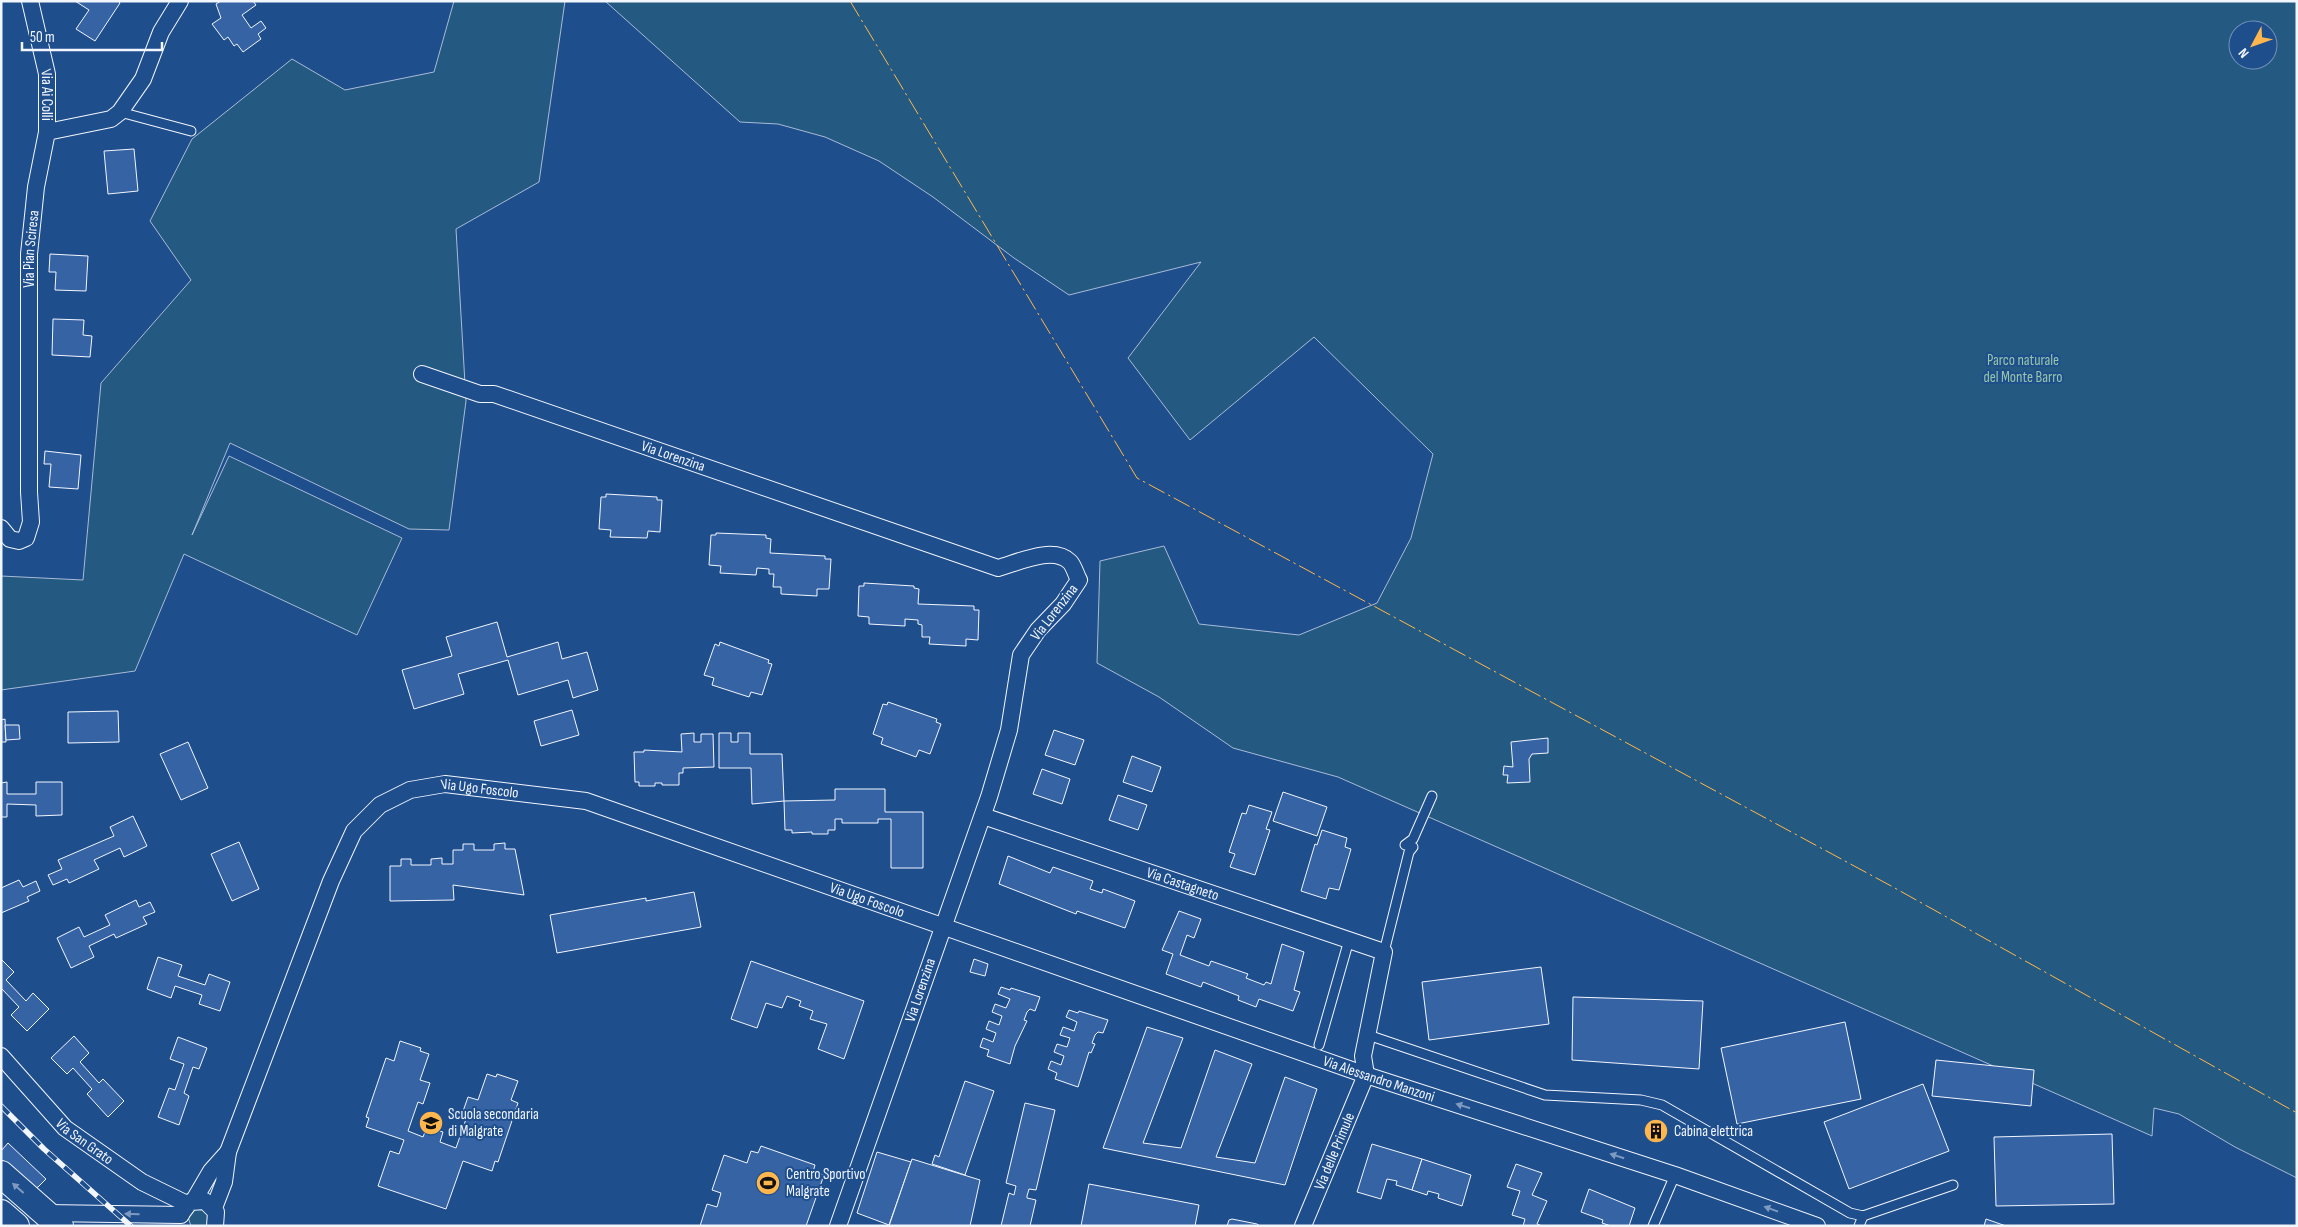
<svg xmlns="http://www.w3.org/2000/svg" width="2298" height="1227" viewBox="0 0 2298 1227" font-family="'Sofia Sans Condensed',sans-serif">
<rect width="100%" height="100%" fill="#1f4e8c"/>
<!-- green -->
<g fill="#245a82" stroke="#a8bbd7" fill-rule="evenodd">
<polygon points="454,1 565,1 539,182 456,229 466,401 449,530 409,529 230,443 192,535 229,456 402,538 357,635 184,554 135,671 1,690 1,576 83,580 101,383 191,280 150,221 192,139 292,59 345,90 434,72"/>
<path d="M605,1H2297V1178L2235,1147L2179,1114L2154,1108L2152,1136L1338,777L1233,748L1159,697L1097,663L1100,561L1164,546L1199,624L1299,635L1377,603L1411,538L1433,454L1314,337L1190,440L1128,358L1201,262L1069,295L1014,258L933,197L879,161L825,137L778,124L740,122ZM2238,30H2268V60H2238Z"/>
<polygon points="200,1207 209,1213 207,1226 191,1226 188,1217 190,1212"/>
</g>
<!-- building -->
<g fill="#3563a3" stroke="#f2f6ff">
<polygon points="75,1 118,1 120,3 95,41 76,29 89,10"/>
<polygon points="221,1 253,1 256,5 242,15 251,28 261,21 266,28 258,34 261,39 243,52 237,44 234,46 228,37 224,40 212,24 221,18 216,4"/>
<polygon points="134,149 138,191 108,194 104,151"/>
<polygon points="50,254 88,256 86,291 55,290 56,272 49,272"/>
<polygon points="53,319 84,320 83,335 92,336 90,357 52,355"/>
<polygon points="45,451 81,455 78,489 49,487 51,464 44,464"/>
<polygon points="606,494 657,497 657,500 662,500 660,532 648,531 647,538 610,537 611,530 599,529 601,497 606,497"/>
<polygon points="716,533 766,535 766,538 771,539 770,553 825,556 825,559 831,559 829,589 817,589 817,596 781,594 781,587 773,587 774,574 769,574 769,569 757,568 756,575 720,573 721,566 709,565 711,535 716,535"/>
<polygon points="864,583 914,586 914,588 919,589 918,604 974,606 974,610 979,610 978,640 966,639 966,646 929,644 930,637 922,637 922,625 918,624 918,620 905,619 905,626 869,624 869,617 858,616 859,586 864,586"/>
<polygon points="497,622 507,657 558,642 562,659 587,652 598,690 573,698 568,680 518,695 508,660 458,674 464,694 414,709 402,670 452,656 446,637"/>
<polygon points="720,642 769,660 768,663 772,664 762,695 751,692 749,697 712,685 714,678 704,675 715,644 719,646"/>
<polygon points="888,702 937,719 936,722 941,724 930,754 919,750 916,757 881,744 883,738 873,734 883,704 887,705"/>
<polygon points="572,710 579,735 541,746 534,721"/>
<polygon points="118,711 119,742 68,743 68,712"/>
<polygon points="5,719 6,742 1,742 1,720"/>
<polygon points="5,725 19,725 20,739 6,740"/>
<polygon points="1054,730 1084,740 1075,765 1045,755"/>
<polygon points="694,733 694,742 701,742 701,734 713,734 714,767 683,768 683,773 679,773 679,785 662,785 662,783 655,783 655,786 639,786 639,782 635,782 634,752 644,752 644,750 682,752 681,734"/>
<polygon points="719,733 731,733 731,742 738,742 738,733 750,733 750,754 782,754 784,801 835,800 835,789 885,789 885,812 923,812 923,868 891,868 891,819 878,819 878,823 842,823 842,819 835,819 835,830 828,830 828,834 812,834 812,832 792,833 792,830 785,830 784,801 752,804 751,768 719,768"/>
<polygon points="1548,738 1548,753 1532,754 1529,759 1530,782 1507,783 1508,775 1503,775 1504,766 1513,767 1511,742"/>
<polygon points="188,742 208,788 181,800 160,754"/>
<polygon points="1132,756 1161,767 1152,792 1123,782"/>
<polygon points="1042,769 1070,779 1062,804 1033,794"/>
<polygon points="7,782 7,794 36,794 36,782 62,782 62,815 36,816 36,805 7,804 7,817 1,817 1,783"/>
<polygon points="1283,792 1327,807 1317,836 1273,821"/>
<polygon points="1118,795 1147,805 1138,830 1109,820"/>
<polygon points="1249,805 1272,812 1266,829 1270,830 1255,875 1230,867 1235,854 1229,852 1242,813 1246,814"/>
<polygon points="133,816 147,846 124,857 120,848 94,860 99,869 69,883 67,879 53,885 48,875 62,869 58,860 114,836 110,827"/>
<polygon points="1322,830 1347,838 1345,847 1351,849 1339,890 1329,888 1326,899 1301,891 1315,844 1317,845"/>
<polygon points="239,842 259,889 232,901 211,854"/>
<polygon points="505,843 505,849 515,849 524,895 453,885 454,900 390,901 390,866 401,866 401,859 411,859 411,865 431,865 431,859 442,858 442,864 453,864 453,850 463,850 463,844 474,844 474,850 494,850 494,844"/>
<polygon points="1008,856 1050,873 1053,867 1093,881 1090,889 1102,893 1103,889 1135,901 1125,928 1077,911 1076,914 999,884"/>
<polygon points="19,880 23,887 36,881 40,891 27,897 29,901 1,913 1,888"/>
<polygon points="694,892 701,927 557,953 550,915 646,898 646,901"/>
<polygon points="136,900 139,907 150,902 155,912 143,917 147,924 116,938 114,934 89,946 94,957 71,968 57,938 79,927 84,937 110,925 105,915"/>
<polygon points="1179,911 1201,919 1194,938 1187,935 1180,955 1209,966 1211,961 1248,974 1246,978 1264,985 1266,982 1271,984 1282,944 1304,952 1294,990 1300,992 1293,1011 1259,999 1256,1007 1238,1000 1239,996 1203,982 1201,987 1166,974 1173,954 1162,950"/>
<polygon points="158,957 182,965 178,976 205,985 209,974 230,982 220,1011 199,1004 202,995 175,986 171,998 147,989"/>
<polygon points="1,959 14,972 6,980 26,1001 33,993 49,1009 27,1031 11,1015 19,1007 1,988"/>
<polygon points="974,959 988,964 985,976 970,972"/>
<polygon points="751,961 864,1001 844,1059 818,1049 827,1024 810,1019 813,1011 799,1006 801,1001 787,996 782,1008 766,1003 757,1028 731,1019"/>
<polygon points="1541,967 1549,1024 1429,1040 1422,982"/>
<polygon points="1001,987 1010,990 1011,988 1040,997 1035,1011 1030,1009 1027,1012 1024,1020 1027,1021 1015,1046 1010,1064 987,1056 989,1050 980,1047 983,1038 993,1042 996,1033 986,1029 989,1021 999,1025 1002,1016 992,1012 995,1004 1006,1008 1010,999 998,994"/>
<polygon points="1573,997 1703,1001 1699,1069 1572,1060"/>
<polygon points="1069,1010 1078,1013 1079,1011 1108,1020 1103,1033 1098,1032 1095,1035 1092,1043 1095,1044 1091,1053 1089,1052 1078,1087 1055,1079 1057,1073 1048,1069 1051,1061 1061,1065 1064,1056 1054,1052 1057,1044 1067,1047 1070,1038 1060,1035 1063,1027 1074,1031 1077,1022 1066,1017"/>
<polygon points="1845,1022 1861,1099 1737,1124 1721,1048"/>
<polygon points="1147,1027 1183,1038 1143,1143 1181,1148 1215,1050 1252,1064 1216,1157 1255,1163 1285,1077 1317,1089 1285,1185 1103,1148"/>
<polygon points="74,1036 89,1053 80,1062 99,1083 103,1079 124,1101 108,1117 87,1094 92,1089 73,1068 67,1074 51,1058"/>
<polygon points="178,1037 207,1048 199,1069 193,1067 184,1093 189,1096 179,1125 158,1117 169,1088 175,1090 184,1064 170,1059"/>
<polygon points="400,1041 421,1048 420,1051 429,1054 420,1080 430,1083 423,1104 418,1102 408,1131 423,1137 427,1127 443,1132 440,1142 456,1148 466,1119 461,1117 468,1097 478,1100 487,1074 496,1077 497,1074 518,1081 511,1100 518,1103 498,1162 495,1161 492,1171 463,1161 446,1209 378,1186 390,1151 399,1154 404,1140 366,1127 369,1118 366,1117 386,1058 394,1061"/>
<polygon points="1936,1060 2034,1070 2031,1106 1932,1096"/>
<polygon points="965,1081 994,1091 965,1175 932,1164 935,1155 939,1157"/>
<polygon points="1923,1084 1949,1151 1849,1189 1824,1122"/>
<polygon points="1025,1103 1055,1110 1036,1190 1029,1189 1027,1196 1027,1198 1036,1200 1030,1226 1001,1226 1009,1193 1014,1195 1016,1186 1006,1183"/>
<polygon points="1650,1123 1663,1124 1662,1140 1649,1139"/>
<polygon points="2112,1134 2114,1204 1996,1206 1994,1137"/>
<polygon points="8,1143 46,1179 38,1187 33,1189 1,1160 1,1151"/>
<polygon points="1372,1144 1422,1159 1412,1190 1396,1185 1397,1181 1387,1179 1381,1199 1357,1192"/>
<polygon points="761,1146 815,1165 813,1172 824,1175 806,1226 700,1226 707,1204 717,1207 721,1193 712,1190 724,1155 747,1163 751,1151 758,1153"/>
<polygon points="877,1152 911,1162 889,1225 857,1213"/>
<polygon points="912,1159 980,1180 970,1226 889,1226"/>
<polygon points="1422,1159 1471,1175 1462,1206 1438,1198 1439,1194 1428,1191 1427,1195 1412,1190"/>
<polygon points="1516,1164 1542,1173 1532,1195 1547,1201 1537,1224 1542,1226 1523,1226 1525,1219 1512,1215 1520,1191 1507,1187"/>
<polygon points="1089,1184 1199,1205 1195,1226 1081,1226"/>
<polygon points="1589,1189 1635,1208 1629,1226 1611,1226 1602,1223 1603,1220 1581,1212"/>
<polygon points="1232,1219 1257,1224 1260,1226 1227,1226 1229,1220"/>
<polygon points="1986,1219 2006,1226 1984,1226"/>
</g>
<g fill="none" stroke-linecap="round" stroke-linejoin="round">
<!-- lane casing -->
<g stroke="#f2f6ff" stroke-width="11">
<g id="lane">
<polyline points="120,112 191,131"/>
<polyline points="1384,952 1409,852 1413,847 1405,845 1413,839 1432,796"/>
<polyline points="1368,1035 1545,1095 1641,1100 1662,1105 1850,1213 1863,1216 1953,1185"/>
<polyline points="1319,1045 1349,940"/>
<polyline points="1653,1226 1675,1175"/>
<polyline points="1859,1226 1863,1216"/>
</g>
</g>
<!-- street casing -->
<g stroke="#f2f6ff" stroke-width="18">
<g id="street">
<path id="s1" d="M30,1L47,74V132"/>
<path id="s2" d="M422,374L480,394H494L998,568C1017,563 1053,545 1070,562C1074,566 1076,575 1079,580L1063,604L1038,630L1021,655L1009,730L989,797L838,1226"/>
<path id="s3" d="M1,528L10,539L19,541L26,538L31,522L29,492V254L36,187L47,132L111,119L120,112L143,79L161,32L180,1"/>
<path id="s4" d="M983,816L1384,952L1363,1056L1366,1075"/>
<path id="s5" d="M1,1056L65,1128L142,1182L187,1204"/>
<polyline points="194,1200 211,1171 228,1152"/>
<path id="s6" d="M214,1208L224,1182L228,1152L331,881L354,831L380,805L410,790L445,784L586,801L1366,1075L1675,1175L1817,1226"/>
<polyline points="46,1213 181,1215"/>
<polyline points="181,1214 190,1202 205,1201 216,1212 215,1226"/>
<path id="s7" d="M1303,1226L1366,1075"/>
</g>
</g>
<!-- primary casing -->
<g stroke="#f2f6ff" stroke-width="28">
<g id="primary">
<polyline points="1,1174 60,1226"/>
<polyline points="1,1213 16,1226"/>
</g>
</g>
<!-- lane -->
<use href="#lane" stroke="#1f4e8c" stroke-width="9"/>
<!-- street -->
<use href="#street" stroke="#1f4e8c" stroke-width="16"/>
<!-- primary -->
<use href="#primary" stroke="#1f4e8c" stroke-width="26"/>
<!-- rail casing -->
<g stroke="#f2f6ff" stroke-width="5.5">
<polyline id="rail" points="1,1106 44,1149 131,1226"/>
</g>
<!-- rail -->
<use href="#rail" stroke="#1f4e8c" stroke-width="4" stroke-dasharray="11" stroke-linecap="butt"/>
<!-- power -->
<polyline stroke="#ffb74d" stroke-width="1" stroke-dasharray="18 4 2.5 4" stroke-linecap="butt" points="850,1 1137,478 1893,887 2297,1113"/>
</g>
<!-- one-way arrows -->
<defs><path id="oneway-solid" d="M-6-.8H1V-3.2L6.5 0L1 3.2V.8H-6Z" transform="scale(1.25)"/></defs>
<g fill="#7e9ac0">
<use href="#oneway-solid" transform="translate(1463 1106) rotate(-162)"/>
<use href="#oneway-solid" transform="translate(1617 1156) rotate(-162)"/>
<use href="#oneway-solid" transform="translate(18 1188) rotate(-139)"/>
<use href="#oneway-solid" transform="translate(1771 1209) rotate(-160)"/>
<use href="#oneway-solid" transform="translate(132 1214) rotate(-178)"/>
</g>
<!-- icons -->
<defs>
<g id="school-disc" transform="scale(1.25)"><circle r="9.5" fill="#ffb74d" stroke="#1f4e8c"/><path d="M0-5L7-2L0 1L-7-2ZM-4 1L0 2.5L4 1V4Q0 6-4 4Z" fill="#111"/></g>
<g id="building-disc" transform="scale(1.25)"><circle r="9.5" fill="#ffb74d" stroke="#1f4e8c"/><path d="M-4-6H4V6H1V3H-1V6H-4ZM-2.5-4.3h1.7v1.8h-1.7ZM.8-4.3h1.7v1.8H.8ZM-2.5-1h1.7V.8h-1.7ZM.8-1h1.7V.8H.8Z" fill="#111"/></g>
<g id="stadium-disc" transform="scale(1.25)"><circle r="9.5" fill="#ffb74d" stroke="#1f4e8c"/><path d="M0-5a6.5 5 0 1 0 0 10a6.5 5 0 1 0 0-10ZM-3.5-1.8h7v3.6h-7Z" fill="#111"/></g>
</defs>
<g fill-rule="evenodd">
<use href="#school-disc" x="431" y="1123"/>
<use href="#building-disc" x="1656" y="1131"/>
<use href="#stadium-disc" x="768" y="1183"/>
</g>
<g text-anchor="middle" stroke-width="4" stroke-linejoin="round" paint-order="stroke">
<!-- street labels -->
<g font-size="15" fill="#f2f6ff" stroke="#1f4e8c">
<text dy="5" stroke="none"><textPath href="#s1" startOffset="96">Via Ai Colli</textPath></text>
<text dy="5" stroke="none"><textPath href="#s3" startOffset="321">Via Pian Sciresa</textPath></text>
<text dy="5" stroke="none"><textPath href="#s2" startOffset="265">Via Lorenzina</textPath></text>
<text transform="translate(1054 612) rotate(-52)" y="5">Via Lorenzina</text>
<text dy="5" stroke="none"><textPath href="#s6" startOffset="544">Via Ugo Foscolo</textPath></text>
<text dy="5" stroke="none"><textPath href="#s4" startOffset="211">Via Castagneto</textPath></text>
<text dy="5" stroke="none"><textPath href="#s6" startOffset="949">Via Ugo Foscolo</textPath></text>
<text transform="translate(920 990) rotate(-71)" y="5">Via Lorenzina</text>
<text dy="5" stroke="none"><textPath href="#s6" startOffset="1491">Via Alessandro Manzoni</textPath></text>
<text dy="5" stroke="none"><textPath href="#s5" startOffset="120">Via San Grato</textPath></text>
<text dy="5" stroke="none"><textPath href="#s7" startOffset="81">Via delle Primule</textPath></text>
</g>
<!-- park labels -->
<g font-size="15" fill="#97c8a6" stroke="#1f4e8c">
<text x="2023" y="365">Parco naturale<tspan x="2023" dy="17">del Monte Barro</tspan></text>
</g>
<!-- poi labels -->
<g font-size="15" fill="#f2f6ff" stroke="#1f4e8c" text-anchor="start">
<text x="448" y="1119">Scuola secondaria<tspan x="448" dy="17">di Malgrate</tspan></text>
<text x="1674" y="1136">Cabina elettrica</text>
<text x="786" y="1179">Centro Sportivo<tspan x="786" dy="17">Malgrate</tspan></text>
</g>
</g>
<!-- border -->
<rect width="2298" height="1227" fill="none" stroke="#f2f6ff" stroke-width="5"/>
<!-- north arrow -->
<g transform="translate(2253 45) rotate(229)"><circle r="24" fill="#1f4e8c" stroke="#7391ba"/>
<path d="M0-4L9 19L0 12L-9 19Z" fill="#ffb74d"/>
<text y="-8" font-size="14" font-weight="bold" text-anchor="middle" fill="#f2f6ff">N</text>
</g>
<!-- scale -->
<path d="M22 42v8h140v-8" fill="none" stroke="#f2f6ff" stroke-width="2.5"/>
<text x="30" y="42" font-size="15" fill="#f2f6ff" stroke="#1f4e8c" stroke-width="4" paint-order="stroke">50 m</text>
</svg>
